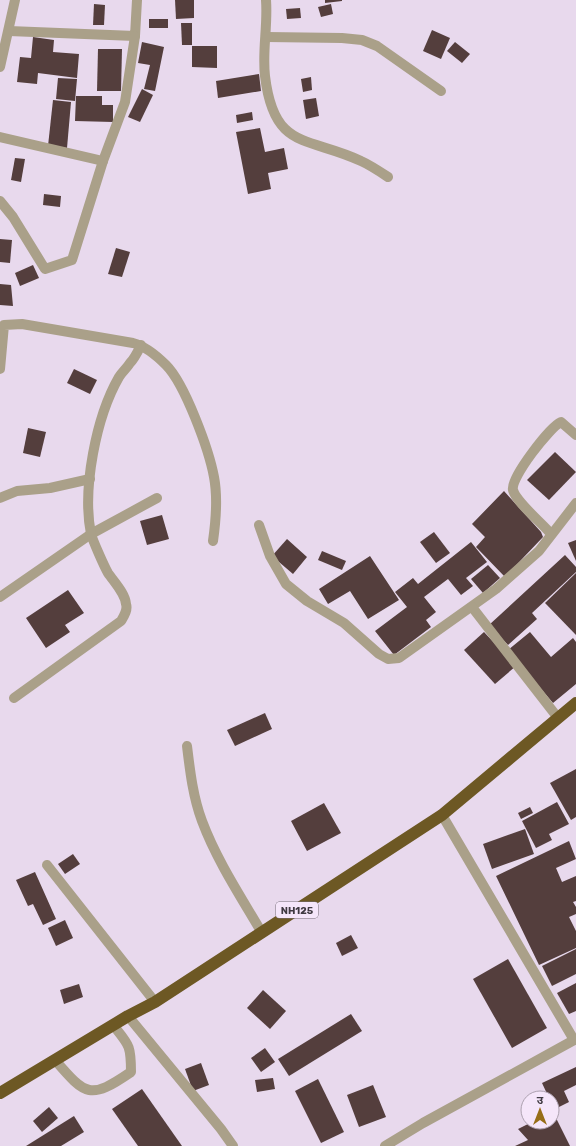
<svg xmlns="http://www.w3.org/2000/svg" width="576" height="1146" viewBox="0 0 576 1146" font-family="Rubik,'Noto Sans Devanagari',sans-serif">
<rect width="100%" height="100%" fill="#e8d9ed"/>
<!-- building -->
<g fill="#543e3d">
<polygon points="175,0 194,0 194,18 176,19"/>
<polygon points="325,0 342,0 342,1 325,3"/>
<polygon points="94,4 105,5 104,25 93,25"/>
<polygon points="331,4 333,14 321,17 318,7"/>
<polygon points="300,8 301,18 287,19 286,9"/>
<rect x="149" y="19" width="19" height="9"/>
<polygon points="181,23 192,23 192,45 182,45"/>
<polygon points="432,30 450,38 441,59 423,51"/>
<polygon points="33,37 54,40 53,52 79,54 77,78 38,73 37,84 17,82 20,57 31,58"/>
<polygon points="142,42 164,47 155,91 144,89 150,65 138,63"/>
<polygon points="455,42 470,54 462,63 447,51"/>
<polygon points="192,46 217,46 217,68 192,67"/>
<polygon points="98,49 122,49 121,91 97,91"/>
<polygon points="259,74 261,91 218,98 216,81"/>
<polygon points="311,77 312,90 303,92 301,79"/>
<polygon points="58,78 77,79 75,101 56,99"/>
<polygon points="142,89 153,95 140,122 128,117"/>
<polygon points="76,96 102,96 102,105 113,105 113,122 75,121"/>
<polygon points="316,98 319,116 306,119 303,100"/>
<polygon points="53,100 71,102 67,148 48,146"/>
<polygon points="252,112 253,120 237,123 236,115"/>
<polygon points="260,128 265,152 284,148 288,169 268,173 271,189 248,194 236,132"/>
<polygon points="15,158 25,159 21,182 11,180"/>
<polygon points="44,194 61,196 60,207 43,205"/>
<polygon points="0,239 12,240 10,263 0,262"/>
<polygon points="116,248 130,252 122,277 108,274"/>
<polygon points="33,265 39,278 20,286 15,273"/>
<polygon points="0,284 11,285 13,306 0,305"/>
<polygon points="74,369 97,380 90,394 67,383"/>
<polygon points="28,428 46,432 40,457 23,453"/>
<polygon points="555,452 576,472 549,500 527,480"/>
<polygon points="504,491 541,532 543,537 505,577 476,547 485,537 472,524"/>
<polygon points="162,515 169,539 147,545 140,521"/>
<polygon points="434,532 450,553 436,563 420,542"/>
<polygon points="287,539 307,557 293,574 272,556"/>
<polygon points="576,540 576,561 568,543"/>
<polygon points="471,542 487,562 466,578 473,586 461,595 448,579 424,597 436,612 426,620 431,627 394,655 375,631 407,607 395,592 413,578 418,584"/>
<polygon points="322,551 346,561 342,570 318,560"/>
<polygon points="565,555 576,567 576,572 532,613 537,619 508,645 489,625"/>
<polygon points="370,556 399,600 368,619 350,591 328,604 319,589"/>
<polygon points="488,565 500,578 483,593 471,579"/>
<polygon points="576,573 576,635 545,603"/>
<polygon points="68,590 84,613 65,625 70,632 46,648 26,618"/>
<polygon points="484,632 516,666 495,684 464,650"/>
<polygon points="530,632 551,657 573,638 576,642 576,684 553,703 508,650"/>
<polygon points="265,713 272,729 235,746 227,730"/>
<polygon points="576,769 576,817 571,820 550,783"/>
<polygon points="557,802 569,824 549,834 552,840 536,848 522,821"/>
<polygon points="324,803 341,833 307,851 291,821"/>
<polygon points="530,807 533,813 521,819 518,813"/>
<polygon points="525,829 534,854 492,869 483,844"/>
<polygon points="569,841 576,859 556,868 562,882 576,876 576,901 573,902 576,907 576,914 569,917 576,931 576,948 539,965 496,876"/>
<polygon points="73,854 80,864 65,874 58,864"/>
<polygon points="35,872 56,919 43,925 33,904 28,906 16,880"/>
<polygon points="65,920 73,938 56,946 48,928"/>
<polygon points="351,935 358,948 342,956 336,943"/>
<polygon points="576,949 576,974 552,986 542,966"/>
<polygon points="508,959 547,1028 512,1048 473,979"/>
<polygon points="576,983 576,1011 569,1014 557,993"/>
<polygon points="79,984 83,997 64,1004 60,990"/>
<polygon points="263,990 286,1011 270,1029 247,1008"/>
<polygon points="351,1014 362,1031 289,1076 278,1059"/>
<polygon points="265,1048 275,1062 261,1072 251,1058"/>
<polygon points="201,1063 209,1085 193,1091 185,1069"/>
<polygon points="576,1067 576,1085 564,1091 569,1102 555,1109 552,1098 549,1098 542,1083"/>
<polygon points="273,1078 275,1089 257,1092 255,1080"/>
<polygon points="318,1079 344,1132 321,1143 295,1091"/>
<polygon points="373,1085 386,1117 359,1127 347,1095"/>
<polygon points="142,1089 182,1146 138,1146 112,1109"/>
<polygon points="49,1107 58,1118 42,1132 33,1121"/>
<polygon points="552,1112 553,1112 570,1146 515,1146 528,1140 518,1129 532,1122 552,1122"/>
<polygon points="74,1116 84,1132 61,1146 26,1146"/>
</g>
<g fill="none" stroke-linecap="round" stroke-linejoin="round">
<!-- lane -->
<g stroke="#aaa089" stroke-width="10">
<path d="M187,746C190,771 193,797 202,821C217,861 241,897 262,933"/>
<polyline points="47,865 155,1002"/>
<path d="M55,1060C86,1096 90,1100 131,1072C131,1045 129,1045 113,1025"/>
</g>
<!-- street -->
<g stroke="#aaa089" stroke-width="10">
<path d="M266,0C268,26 262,51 265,76C274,151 308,136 361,161C370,165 379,171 388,177"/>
<polyline points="9,31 135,36 137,0"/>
<polyline points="267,37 342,38 362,40 377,46 441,91"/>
<polyline points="0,67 15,0"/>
<polyline points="0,137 103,161 125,102 135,36"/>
<polyline points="0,201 13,217 45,269 72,260 103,161"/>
<path d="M0,369L4,325L22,324L133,343C145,346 157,356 166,365C185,384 209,450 214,477C218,498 216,520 213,541"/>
<polyline points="0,498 17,491 50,488 90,479"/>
<polyline points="259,525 270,556 286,584 307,601 344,623 379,654 388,659 399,658 496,589 539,551 576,503"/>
<path d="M551,534C542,523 516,502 513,490C510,478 550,427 561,422L576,435"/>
<polyline points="0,597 91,534 157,498"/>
<polyline points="472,607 558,718"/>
<path d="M14,698L121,621C124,616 128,610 126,604C125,593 114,582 108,573C104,566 93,541 91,534C82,489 96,417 119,377C122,372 127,368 130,363C135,358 138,351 141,345"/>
<polyline points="442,815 574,1040"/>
<polyline points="128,1016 221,1129 233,1146"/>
<polyline points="385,1146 423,1123 576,1039"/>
</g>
<!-- highway -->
<polyline stroke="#6d5824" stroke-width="12" points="0,1093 128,1016 155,1002 442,815 576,703"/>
</g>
<g text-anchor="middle" stroke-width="4" stroke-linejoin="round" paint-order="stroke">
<!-- shield labels -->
<rect fill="#f5e6fa" stroke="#766e79" stroke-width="1" x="276" y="902" width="42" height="16" rx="3"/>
<g font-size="10" font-weight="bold" fill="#403a42">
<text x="297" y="914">NH125</text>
</g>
</g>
<!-- north arrow -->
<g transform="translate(540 1110)"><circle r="19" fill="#f5e6fa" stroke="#ada1b0"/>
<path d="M0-3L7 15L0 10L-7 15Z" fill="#976e19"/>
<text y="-6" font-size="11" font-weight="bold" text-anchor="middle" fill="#403a42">उ</text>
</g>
</svg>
